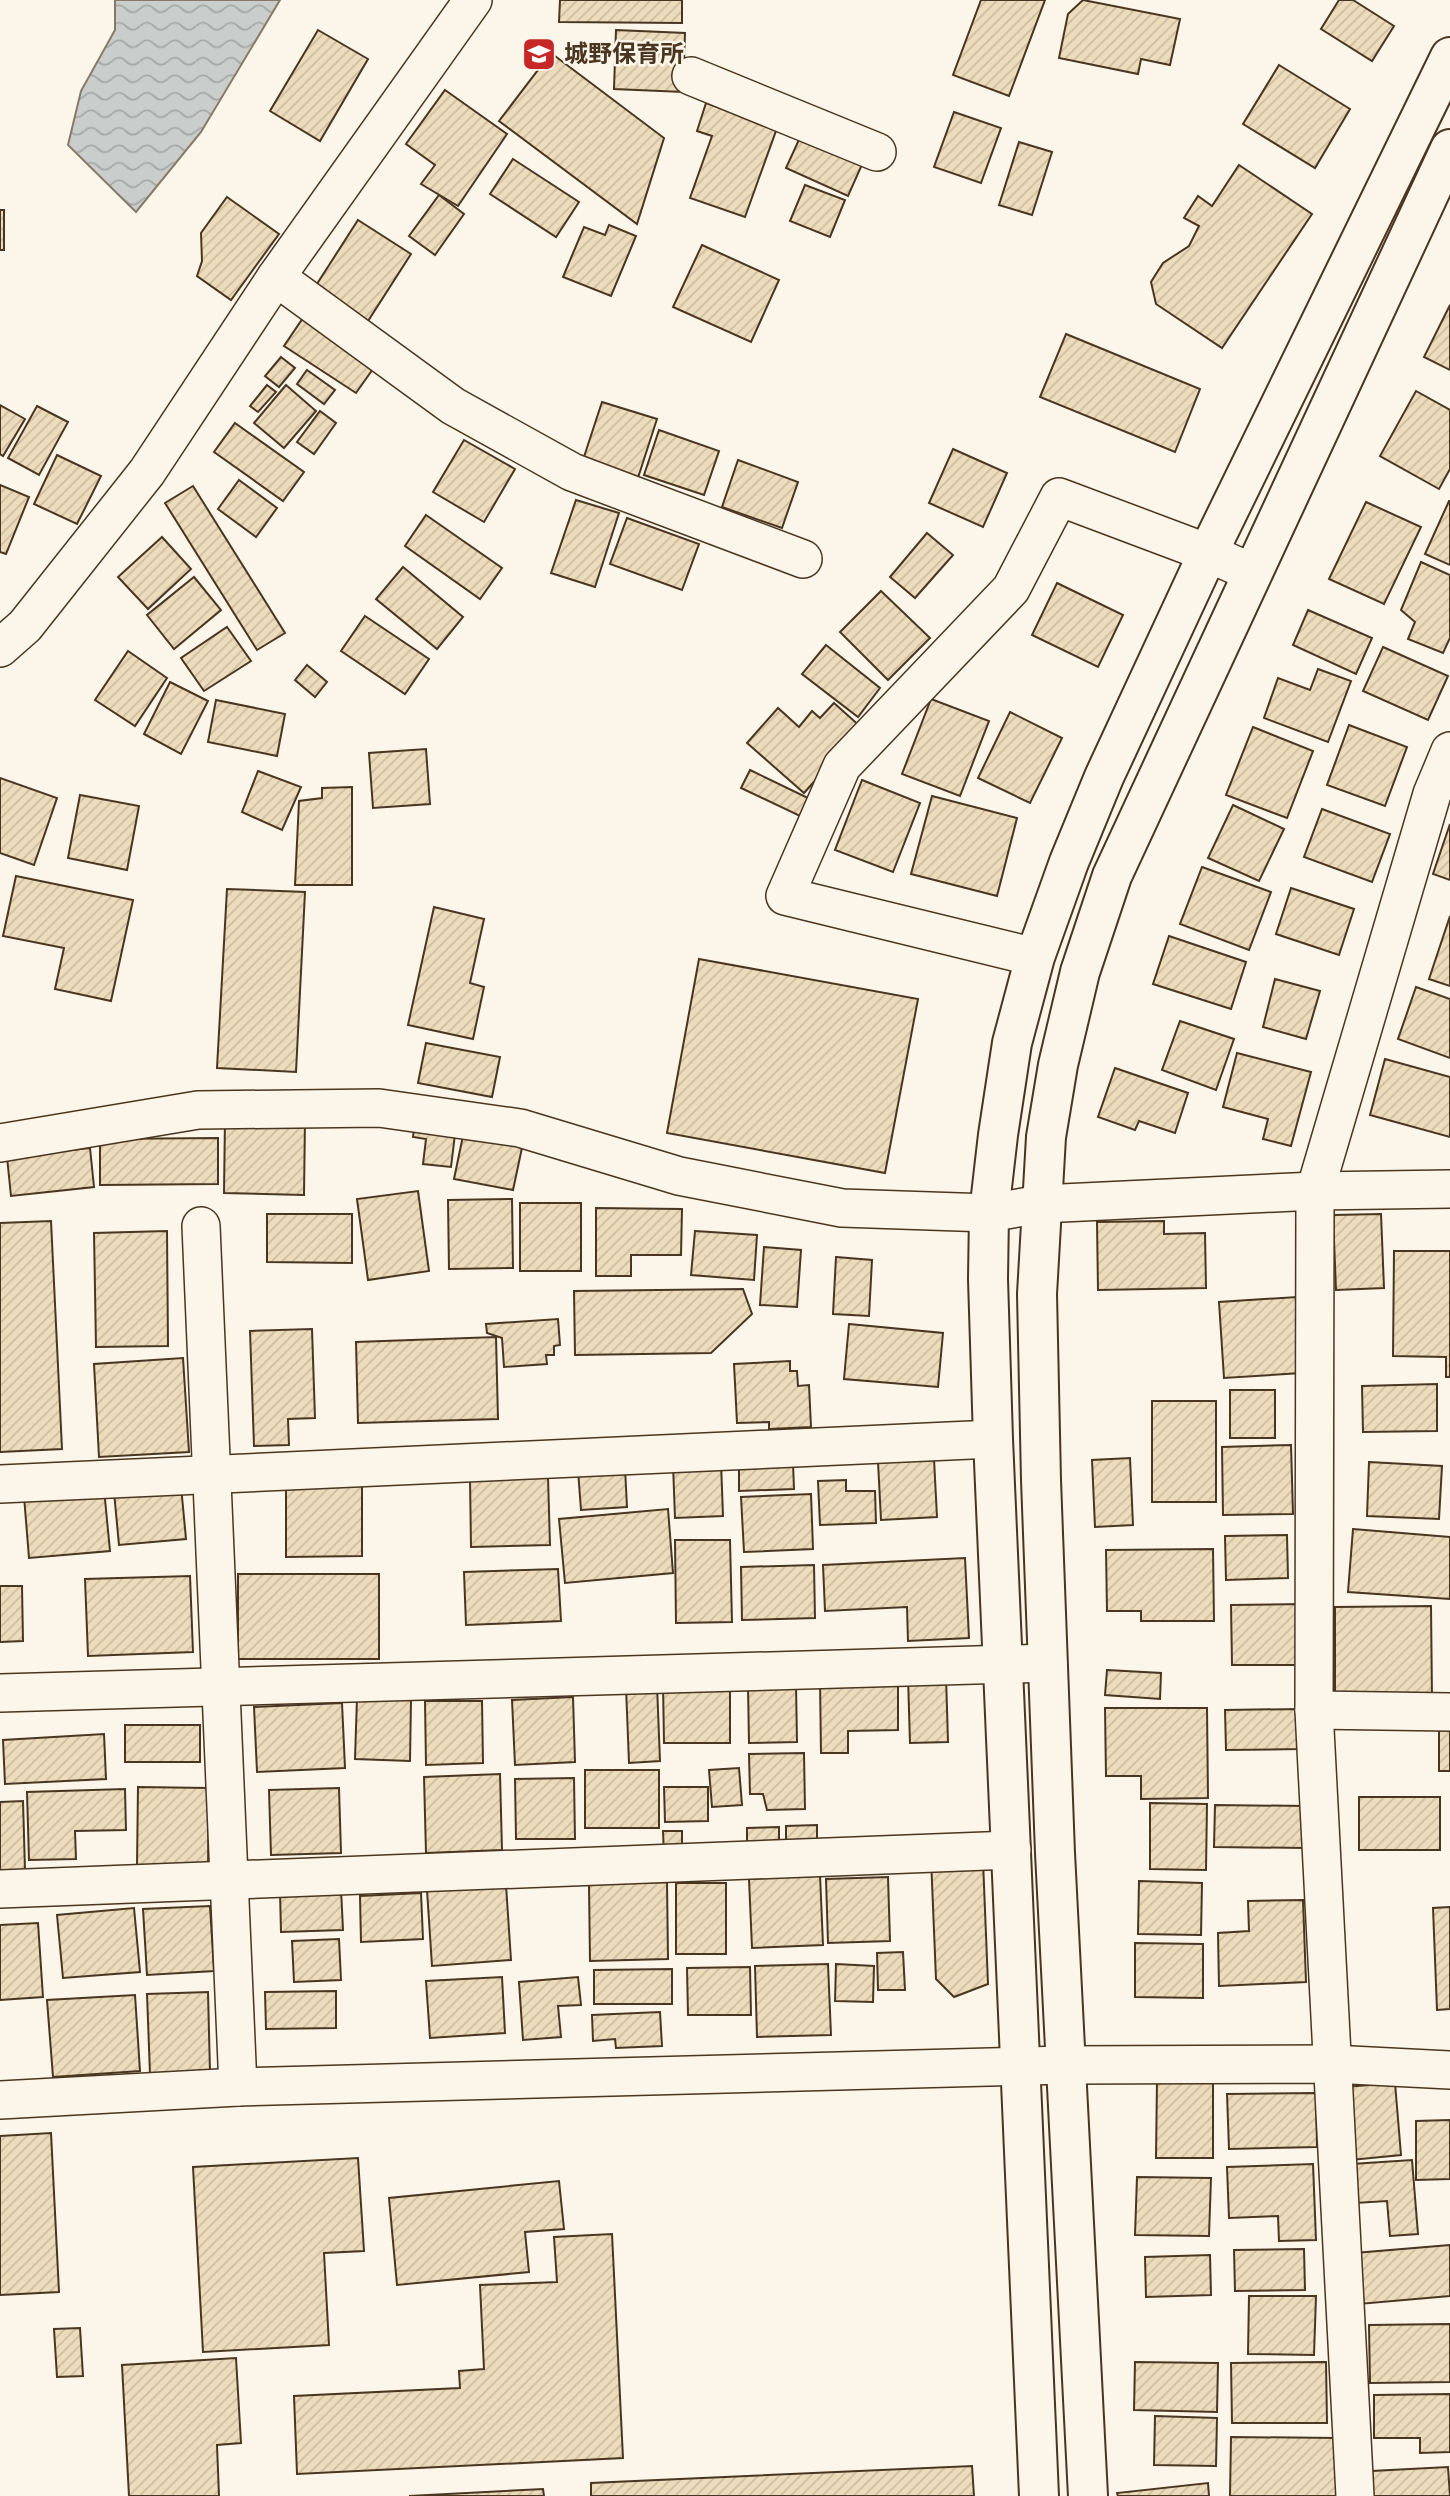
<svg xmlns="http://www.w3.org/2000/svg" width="1450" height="2496" viewBox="0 0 1450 2496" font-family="'Fira Sans Condensed','Noto Sans JP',sans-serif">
<defs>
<pattern id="water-waves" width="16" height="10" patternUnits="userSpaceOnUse" patternTransform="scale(1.75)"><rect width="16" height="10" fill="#c9cecd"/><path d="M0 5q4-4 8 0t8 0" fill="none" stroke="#a5a8a6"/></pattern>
<pattern id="building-hatch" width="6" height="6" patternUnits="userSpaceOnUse" patternTransform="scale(1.75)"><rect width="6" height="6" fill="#ecdcbc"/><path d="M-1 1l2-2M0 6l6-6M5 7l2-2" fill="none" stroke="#ccbda1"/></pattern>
</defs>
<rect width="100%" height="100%" fill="#fbf6e9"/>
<!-- water -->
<polygon fill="url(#water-waves)" stroke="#887966" stroke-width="2" points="115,0 280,0 201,132 136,212 68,145 81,91 115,30"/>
<!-- building -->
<g fill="url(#building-hatch)" stroke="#4a3520" stroke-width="2">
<polygon points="560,0 682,0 682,23 559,22"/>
<polygon points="981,0 1045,0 1009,96 953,75"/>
<polygon points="1083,0 1180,19 1170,65 1141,59 1138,74 1059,58 1068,14"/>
<polygon points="1339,0 1353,0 1394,26 1372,61 1321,29"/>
<polygon points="318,30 368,59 320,141 270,111"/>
<polygon points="616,30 685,33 683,92 614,89"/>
<polygon points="551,53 664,138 637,224 499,121"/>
<polygon points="1279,65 1350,109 1315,168 1243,124"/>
<polygon points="445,90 507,134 458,206 421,184 435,165 406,144"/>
<polygon points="706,103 777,128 745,217 690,198 712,136 697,131"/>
<polygon points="954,112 1001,128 981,183 934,167"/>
<polygon points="802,133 864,160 848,196 786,168"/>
<polygon points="1019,142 1052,152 1032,215 999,205"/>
<polygon points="513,159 579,202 556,237 490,194"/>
<polygon points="1239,165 1312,214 1222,348 1156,304 1151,282 1163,263 1189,246 1199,226 1184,218 1198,196 1212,206"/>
<polygon points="805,185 845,200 830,237 790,221"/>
<polygon points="439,195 464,214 435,255 409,236"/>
<polygon points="227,197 279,234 231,300 197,276 202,261 201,233"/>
<rect x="0" y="210" width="4" height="40"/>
<polygon points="358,220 411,254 368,321 315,287"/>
<polygon points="609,225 636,236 611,296 563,277 584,227 605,235"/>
<polygon points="702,245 779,280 751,342 673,307"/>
<polygon points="1450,305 1450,370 1424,357"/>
<polygon points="303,318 375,366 356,393 284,346"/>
<polygon points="1066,334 1200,389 1175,452 1040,397"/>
<polygon points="281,357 295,368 279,387 265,376"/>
<polygon points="307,370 335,390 324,404 297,384"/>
<polygon points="267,385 276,392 258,412 250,406"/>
<polygon points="286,385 316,411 284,448 254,423"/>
<polygon points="1416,391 1450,410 1450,469 1439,489 1380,456"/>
<polygon points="602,402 657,419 635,487 580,469"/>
<polygon points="0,405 25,419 3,456 0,454"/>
<polygon points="37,406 68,422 39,475 8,458"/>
<polygon points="320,411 336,423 314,454 297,442"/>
<polygon points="235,423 304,472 283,501 214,452"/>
<polygon points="659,430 719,451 704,495 644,475"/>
<polygon points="464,440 515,469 484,522 433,492"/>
<polygon points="953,449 1007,473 983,527 929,503"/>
<polygon points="57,455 101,476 77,524 34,504"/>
<polygon points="738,460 798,482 782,528 722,507"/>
<polygon points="239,480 277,508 256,537 218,509"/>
<polygon points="0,485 29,497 6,554 0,552"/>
<polygon points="193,486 285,633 257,650 165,503"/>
<polygon points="576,500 619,513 595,587 551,573"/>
<polygon points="1449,501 1450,501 1450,565 1425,554"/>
<polygon points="1366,502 1421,527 1384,604 1329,579"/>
<polygon points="426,515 502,568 480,599 405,546"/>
<polygon points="627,518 699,544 682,590 610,564"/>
<polygon points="927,533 953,555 915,598 890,577"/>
<polygon points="162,537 191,569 148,609 118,577"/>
<polygon points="1421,562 1450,575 1450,638 1443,653 1408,639 1415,622 1401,610"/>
<polygon points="403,567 463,617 437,649 376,599"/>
<polygon points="194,577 221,610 174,649 147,615"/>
<polygon points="1057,583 1123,615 1098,667 1032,635"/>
<polygon points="881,591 930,638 888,680 840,632"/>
<polygon points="1308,610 1372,638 1356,674 1293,645"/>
<polygon points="365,616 429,659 405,694 341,651"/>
<polygon points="227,627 251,661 204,691 181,658"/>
<polygon points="826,645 880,688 858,717 802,674"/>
<polygon points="1383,647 1448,676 1428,720 1363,691"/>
<polygon points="128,651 167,678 135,726 95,700"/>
<polygon points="307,665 327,682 315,697 295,680"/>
<polygon points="1318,669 1351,681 1328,742 1264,718 1278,678 1310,690"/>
<polygon points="170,682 208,701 181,754 144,734"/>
<polygon points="931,699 989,721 960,796 902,774"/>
<polygon points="216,700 285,714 277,756 208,742"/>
<polygon points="834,703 862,728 804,793 747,743 778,708 799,727 812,711 820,718"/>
<polygon points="1010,712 1062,738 1030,803 978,778"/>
<polygon points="1349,725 1407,747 1385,806 1327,785"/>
<polygon points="1253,727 1313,751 1287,818 1226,795"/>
<polygon points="426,749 430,804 373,808 369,753"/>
<polygon points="750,770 808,798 800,816 741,788"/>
<polygon points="258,771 301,787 282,830 242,812"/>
<polygon points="0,778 57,798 34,865 0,853"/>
<polygon points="862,780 920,803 893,872 835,850"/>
<polygon points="352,787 352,885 295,885 299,801 322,798 322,788"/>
<polygon points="80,795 139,806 127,870 68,858"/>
<polygon points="932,796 1017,818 997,896 911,874"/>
<polygon points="1233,805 1284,829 1259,881 1208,858"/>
<polygon points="1322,809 1390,834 1372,882 1304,857"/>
<polygon points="1450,824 1450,880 1433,874"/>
<polygon points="1202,867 1271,892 1249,950 1180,924"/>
<polygon points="16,876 133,900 111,1001 55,989 64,948 3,936"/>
<polygon points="1291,888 1354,909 1339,955 1276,934"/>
<polygon points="227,889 305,892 296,1072 217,1068"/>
<polygon points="434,907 484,919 470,983 484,987 473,1039 408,1025"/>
<polygon points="1450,916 1450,986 1429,979"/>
<polygon points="1169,936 1246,962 1231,1009 1153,984"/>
<polygon points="699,959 918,999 885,1173 667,1133"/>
<polygon points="1275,979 1320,991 1306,1039 1263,1027"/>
<polygon points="1416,987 1450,999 1450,1058 1398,1039"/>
<polygon points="1180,1021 1234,1039 1216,1090 1162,1070"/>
<polygon points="426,1043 500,1057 492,1097 418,1083"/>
<polygon points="1237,1053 1311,1072 1291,1146 1263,1139 1268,1119 1223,1107"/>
<polygon points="1385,1059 1450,1077 1450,1137 1370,1115"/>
<polygon points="1115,1068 1188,1093 1175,1133 1139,1121 1135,1130 1098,1117"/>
<polygon points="225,1118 305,1119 304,1195 224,1193"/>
<polygon points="415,1121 456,1126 451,1167 423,1164 426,1139 413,1137"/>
<polygon points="464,1131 523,1143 513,1190 454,1179"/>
<polygon points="218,1138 218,1184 100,1185 100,1139"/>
<polygon points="90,1148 94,1187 11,1196 7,1157"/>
<polygon points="418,1191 429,1271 368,1280 357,1199"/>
<polygon points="512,1199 513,1268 449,1269 448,1200"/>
<rect x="520" y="1203" width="61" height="68"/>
<polygon points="596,1208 682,1209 681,1255 631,1255 631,1276 596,1276"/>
<polygon points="267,1214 352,1214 352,1263 267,1262"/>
<polygon points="1381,1214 1384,1288 1336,1290 1333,1215"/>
<polygon points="51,1221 62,1449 0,1452 0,1223"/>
<polygon points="1164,1221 1164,1234 1205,1233 1206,1288 1098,1290 1097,1222"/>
<polygon points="167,1231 168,1346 96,1347 94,1233"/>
<polygon points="695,1231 757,1235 754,1280 691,1275"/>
<polygon points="764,1247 801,1250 797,1307 760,1305"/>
<polygon points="1394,1251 1450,1251 1450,1377 1446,1377 1446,1357 1393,1356"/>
<polygon points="836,1257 872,1260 869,1316 833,1314"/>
<polygon points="743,1289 752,1314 711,1353 575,1355 574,1291"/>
<polygon points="1297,1297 1301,1373 1224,1378 1219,1302"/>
<polygon points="558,1319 560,1345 554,1346 554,1355 546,1355 547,1364 504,1367 502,1338 487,1333 486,1324"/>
<polygon points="849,1324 943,1333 938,1387 844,1379"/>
<polygon points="312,1329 315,1418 288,1419 289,1445 254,1446 250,1331"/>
<polygon points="496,1337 498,1419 358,1423 356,1342"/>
<polygon points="183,1358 189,1452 99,1457 94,1364"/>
<polygon points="790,1361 790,1371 797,1371 798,1386 809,1385 811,1427 769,1429 769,1422 737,1423 734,1364"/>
<polygon points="1437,1384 1437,1431 1363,1432 1362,1386"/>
<rect x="1230" y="1390" width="45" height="48"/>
<rect x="1152" y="1401" width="64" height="101"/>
<polygon points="1291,1445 1293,1514 1223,1515 1222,1447"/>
<polygon points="1130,1458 1133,1525 1095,1527 1092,1460"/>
<polygon points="934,1459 937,1517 881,1520 878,1462"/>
<polygon points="721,1462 723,1516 675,1518 673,1464"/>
<polygon points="1369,1462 1442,1466 1439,1519 1367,1516"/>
<polygon points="793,1463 794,1489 739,1491 739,1464"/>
<polygon points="625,1468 627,1507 581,1510 578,1470"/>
<polygon points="548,1477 550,1545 471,1547 470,1479"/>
<polygon points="846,1480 846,1491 875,1491 876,1523 820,1525 818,1481"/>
<polygon points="362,1482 362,1556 286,1557 286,1483"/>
<polygon points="181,1486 186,1539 119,1545 114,1492"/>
<polygon points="104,1489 110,1551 29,1558 24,1496"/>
<polygon points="811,1494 813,1549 744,1552 741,1497"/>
<polygon points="668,1509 673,1573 565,1583 559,1519"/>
<polygon points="1353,1529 1450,1537 1450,1599 1348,1592"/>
<polygon points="1287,1535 1288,1578 1226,1580 1225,1536"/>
<polygon points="675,1540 730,1540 732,1622 676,1623"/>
<polygon points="1213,1549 1214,1621 1141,1621 1141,1611 1107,1611 1106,1550"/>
<polygon points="965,1558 969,1638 908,1641 907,1607 825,1611 823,1565"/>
<polygon points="814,1565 815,1618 742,1620 741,1567"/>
<polygon points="558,1569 561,1621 466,1625 464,1572"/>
<rect x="238" y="1574" width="141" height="85"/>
<polygon points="190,1576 193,1652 88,1656 85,1579"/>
<polygon points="0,1586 22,1586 23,1641 0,1642"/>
<polygon points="1305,1604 1305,1665 1232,1665 1231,1605"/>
<polygon points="1431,1606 1432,1699 1335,1700 1335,1607"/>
<polygon points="1107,1670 1161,1673 1160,1699 1105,1695"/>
<polygon points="946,1676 948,1742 910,1743 908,1677"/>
<polygon points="898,1680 898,1730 848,1731 848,1753 821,1753 820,1681"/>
<polygon points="730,1683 730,1743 664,1743 663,1684"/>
<polygon points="657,1685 660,1761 629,1763 626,1687"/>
<polygon points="796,1685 797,1742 749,1743 748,1687"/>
<polygon points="573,1697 575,1762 515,1765 512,1700"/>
<polygon points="357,1698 411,1699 410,1761 355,1759"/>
<polygon points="425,1701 482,1701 483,1763 426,1765"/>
<polygon points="342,1703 345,1768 257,1772 254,1707"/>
<polygon points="1105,1708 1207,1708 1208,1798 1141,1799 1141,1776 1106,1776"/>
<polygon points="1299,1709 1300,1749 1226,1750 1225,1710"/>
<rect x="1439" y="1724" width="11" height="47"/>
<rect x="125" y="1725" width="75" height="37"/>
<polygon points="104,1734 106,1779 5,1784 3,1740"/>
<polygon points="804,1753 805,1809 767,1810 763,1794 750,1794 749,1754"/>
<polygon points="739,1768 742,1805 712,1807 709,1770"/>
<rect x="585" y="1770" width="74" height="58"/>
<polygon points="500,1774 502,1850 426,1853 424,1777"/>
<polygon points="574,1778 575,1839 516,1839 515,1779"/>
<polygon points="138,1787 209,1788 208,1868 137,1866"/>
<polygon points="664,1787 708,1787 708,1821 665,1822"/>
<polygon points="339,1788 341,1853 271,1855 269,1790"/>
<polygon points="125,1789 126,1830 75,1831 76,1859 29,1860 27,1792"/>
<rect x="1359" y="1797" width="81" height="53"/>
<polygon points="23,1801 25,1870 0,1870 0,1802"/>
<polygon points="1150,1803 1207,1804 1206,1870 1150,1869"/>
<polygon points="1215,1805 1306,1806 1305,1848 1214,1847"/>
<polygon points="817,1825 817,1852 786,1852 786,1826"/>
<polygon points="779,1827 779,1853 747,1854 747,1828"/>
<polygon points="663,1831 682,1831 682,1854 664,1855"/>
<polygon points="931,1858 983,1861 988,1984 954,1997 936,1979"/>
<polygon points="820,1875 823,1945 752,1948 749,1879"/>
<polygon points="888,1877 890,1941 828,1943 826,1879"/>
<polygon points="1139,1881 1202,1883 1201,1935 1138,1934"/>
<polygon points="667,1882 668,1959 590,1961 589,1884"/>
<rect x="676" y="1883" width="50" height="71"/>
<polygon points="506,1885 511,1960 432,1966 427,1890"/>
<polygon points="341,1889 343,1930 281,1932 280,1892"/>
<polygon points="421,1893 423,1939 361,1942 360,1896"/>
<polygon points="1303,1900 1306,1982 1219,1986 1218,1933 1249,1931 1248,1901"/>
<polygon points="210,1906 214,1971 147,1975 143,1909"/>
<polygon points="1450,1907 1450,2009 1437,2010 1433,1908"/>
<polygon points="134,1908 140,1972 63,1978 57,1915"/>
<polygon points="38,1923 43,1997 0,2000 0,1925"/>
<polygon points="339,1939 341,1980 294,1982 292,1941"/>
<polygon points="1135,1943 1203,1944 1203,1998 1135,1997"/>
<polygon points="903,1952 905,1990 878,1990 877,1953"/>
<polygon points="828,1964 831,2035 757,2037 755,1966"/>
<polygon points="836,1964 874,1966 873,2002 835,2001"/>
<polygon points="750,1967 751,2015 688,2015 687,1968"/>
<polygon points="672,1969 672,2004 594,2004 594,1970"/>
<polygon points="502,1977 505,2033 430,2038 426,1981"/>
<polygon points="578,1977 581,2005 558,2006 561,2037 523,2040 519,1982"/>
<polygon points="336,1991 336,2028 266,2029 265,1992"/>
<polygon points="208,1992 210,2072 150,2074 147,1994"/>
<polygon points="135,1995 140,2071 53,2077 47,2000"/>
<polygon points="660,2012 662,2046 616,2048 615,2039 593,2041 592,2015"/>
<polygon points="1157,2080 1213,2080 1213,2158 1156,2158"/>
<polygon points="1395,2083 1401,2155 1351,2160 1344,2087"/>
<polygon points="1316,2093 1317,2147 1229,2149 1227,2094"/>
<polygon points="1450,2120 1450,2179 1416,2180 1416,2121"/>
<polygon points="51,2133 59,2292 0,2295 0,2136"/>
<polygon points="358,2158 364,2251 324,2253 329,2345 203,2352 193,2167"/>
<polygon points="1412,2160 1418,2234 1390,2236 1387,2201 1355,2203 1352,2164"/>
<polygon points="1313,2164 1316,2240 1279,2241 1278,2216 1229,2218 1227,2167"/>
<polygon points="1137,2177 1211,2178 1209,2236 1135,2235"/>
<polygon points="559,2181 564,2229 525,2232 529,2272 397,2285 389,2198"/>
<polygon points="612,2234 623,2458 297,2474 294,2396 460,2388 459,2371 484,2369 480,2285 557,2282 554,2237"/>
<polygon points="1450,2245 1450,2296 1359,2304 1355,2253"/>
<polygon points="1304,2249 1305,2290 1235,2291 1234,2250"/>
<polygon points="1210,2255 1211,2295 1146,2297 1145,2257"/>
<polygon points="1249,2296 1316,2296 1314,2355 1248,2354"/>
<polygon points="1450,2324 1450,2382 1370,2383 1369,2325"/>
<polygon points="80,2328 83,2376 57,2377 54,2329"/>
<polygon points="236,2358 241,2443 217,2445 219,2496 129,2496 122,2365"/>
<polygon points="1135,2362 1218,2363 1217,2412 1134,2410"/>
<polygon points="1326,2362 1327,2423 1232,2423 1231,2363"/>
<polygon points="1450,2394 1450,2452 1420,2453 1420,2438 1374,2438 1374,2395"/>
<polygon points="1155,2416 1217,2418 1216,2466 1154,2465"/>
<polygon points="1231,2437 1337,2438 1337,2496 1230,2496"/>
<polygon points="972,2466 974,2496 591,2496 591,2483"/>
<polygon points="1448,2467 1450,2496 1373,2496 1372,2471"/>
<polygon points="1208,2483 1209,2496 1118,2496 1117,2493"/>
<polygon points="543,2489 544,2496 409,2496"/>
</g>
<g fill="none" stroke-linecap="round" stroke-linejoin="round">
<!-- street casing -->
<g stroke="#4a3520" stroke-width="40">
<g id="street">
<polyline points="691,76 877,152"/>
<polyline points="276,277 453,406 572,472 803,559"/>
<polyline points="0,648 25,626 147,472 276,277 473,0"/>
<polyline points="1035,957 785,896 842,766 1011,589 1059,497 1208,553 1253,573"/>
<polyline points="0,1143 198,1110 379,1108 520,1128 679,1176 842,1208 989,1213 1041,1204 1315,1191 1450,1189"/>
<polyline points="201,1226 238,2087"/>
<polyline points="0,1484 993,1439"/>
<polyline points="0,1693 1048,1663"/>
<polyline points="1314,1710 1450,1712"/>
<polyline points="0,1889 1012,1850"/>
<polyline points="0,2100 238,2087 1066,2065 1331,2064 1450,2070"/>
<polyline points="1355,2496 1314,1710 1315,1191 1432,794 1450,751"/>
</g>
</g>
<!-- secondary casing -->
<g stroke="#4a3520" stroke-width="42">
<g id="secondary">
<polyline points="1039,2496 993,1439 988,1279 989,1213 998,1135 1012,1043 1035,957 1069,862 1104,777 1208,553 1450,57"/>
<polyline points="1088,2496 1055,1853 1041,1480 1037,1294 1046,1137 1058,1065 1080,972 1112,876 1450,149"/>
</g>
</g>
<!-- street -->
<use href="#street" stroke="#fbf6e9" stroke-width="37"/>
<!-- secondary -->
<use href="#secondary" stroke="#fbf6e9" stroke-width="38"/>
</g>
<!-- icons -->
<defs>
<g id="school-square" transform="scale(1.75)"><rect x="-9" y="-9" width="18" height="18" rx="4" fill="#c62828" stroke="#fbf6e9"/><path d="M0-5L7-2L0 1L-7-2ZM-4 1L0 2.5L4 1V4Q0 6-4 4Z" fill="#fff"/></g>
</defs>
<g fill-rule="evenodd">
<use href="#school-square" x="539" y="54"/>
</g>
<g text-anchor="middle" stroke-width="5" stroke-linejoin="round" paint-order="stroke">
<!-- poi labels -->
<g font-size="24" font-weight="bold" fill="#4a3520" stroke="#fbf6e9" text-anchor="start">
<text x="564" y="62">城野保育所</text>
</g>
</g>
</svg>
